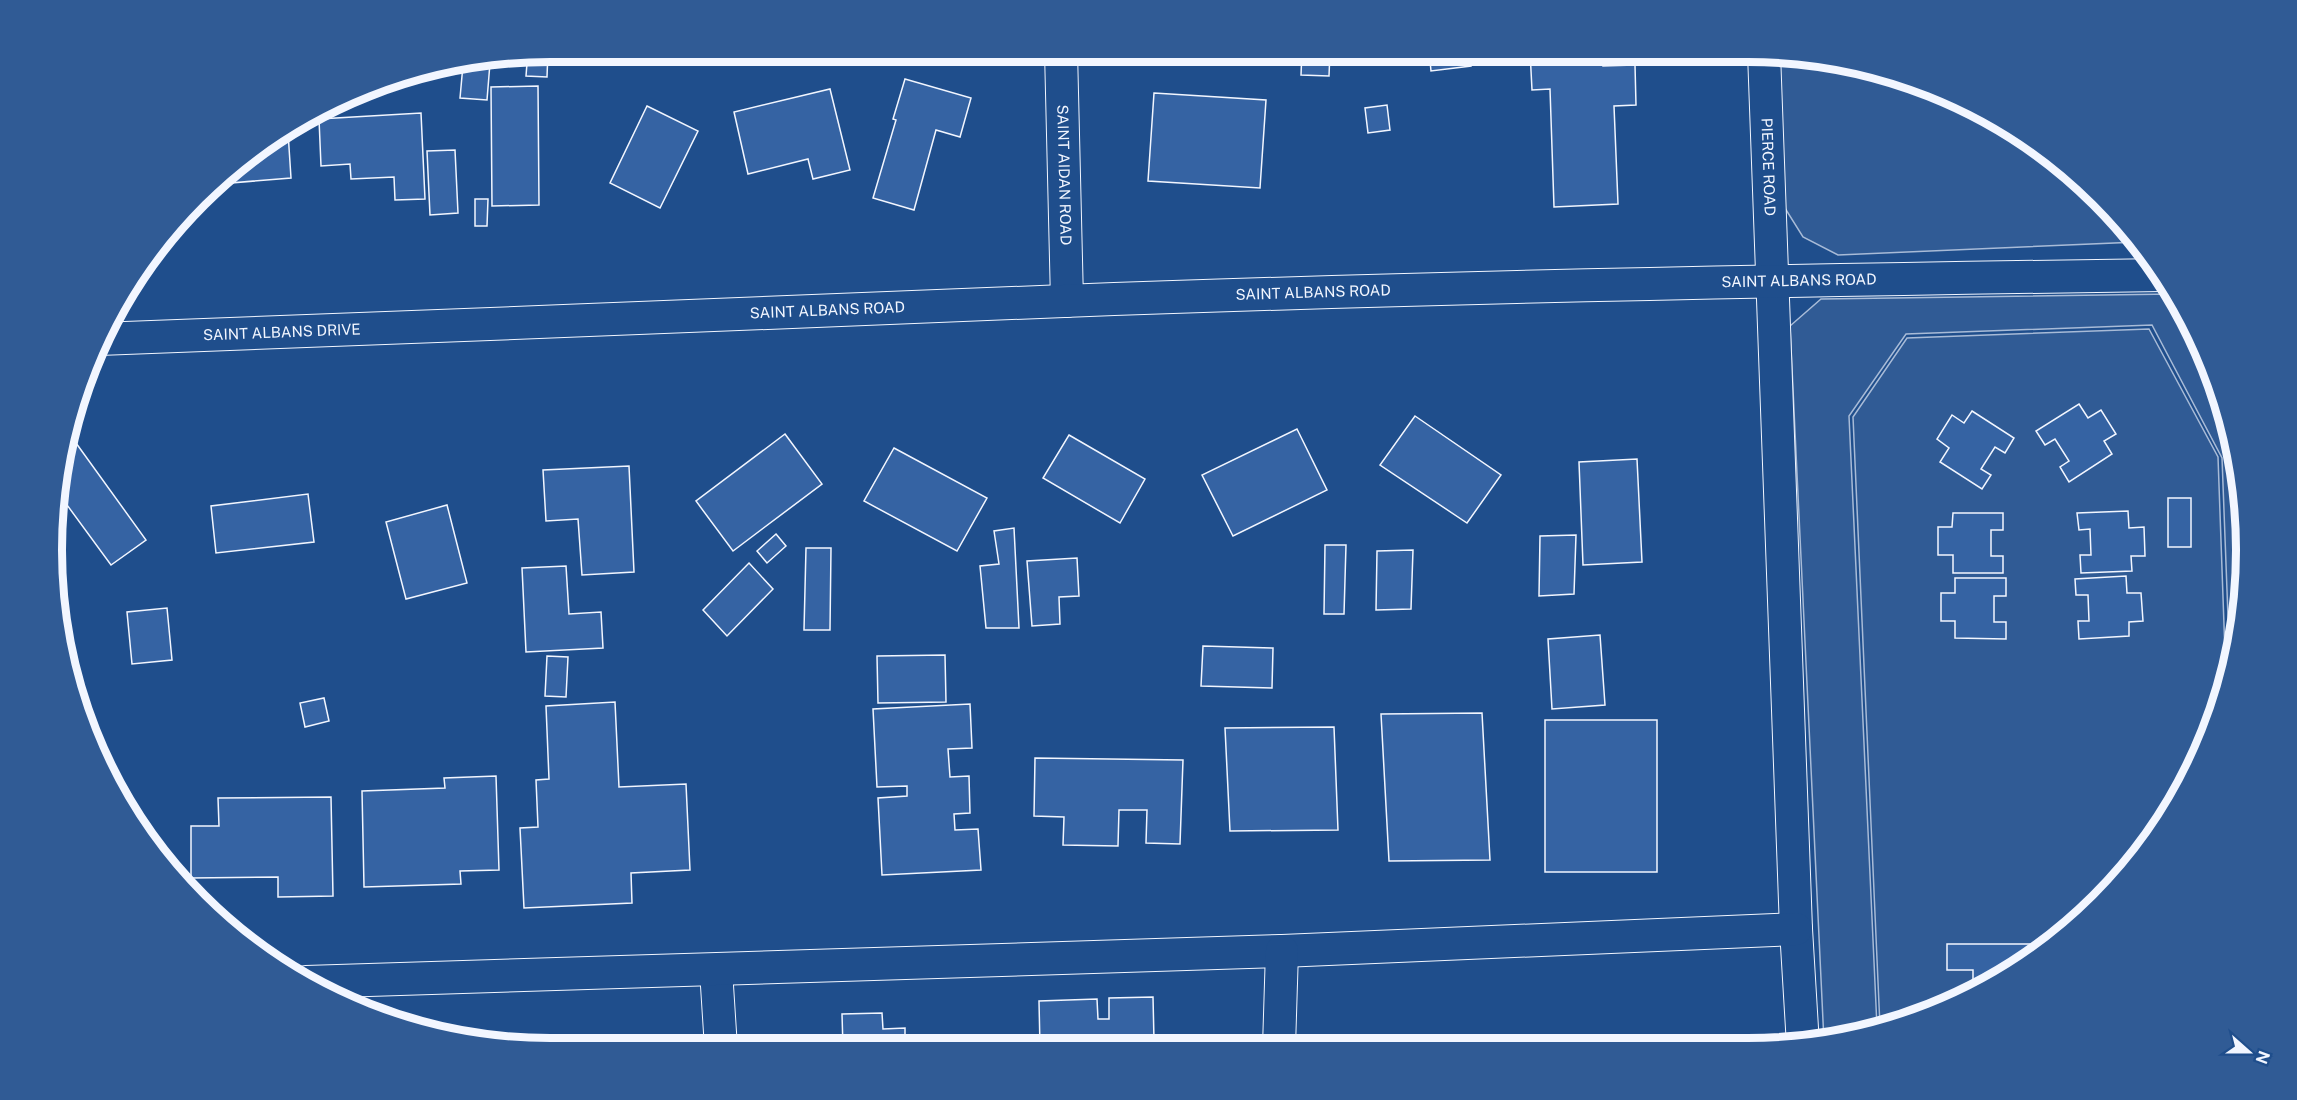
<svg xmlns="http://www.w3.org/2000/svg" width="2297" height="1100" viewBox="0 0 2297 1100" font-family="'Public Sans',sans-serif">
<rect width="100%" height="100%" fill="#1f4e8c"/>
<!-- built -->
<g fill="#305b95" stroke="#a8bbd7" stroke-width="1.5">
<polygon points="1777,54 1845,61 1938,89 2025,135 2100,197 2137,242 1838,255 1803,237 1783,205"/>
<polygon points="2173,294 2208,359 2236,453 2246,550 2236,648 2230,670 2222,458 2152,325 1906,334 1849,416 1877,1027 1824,1042 1790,326 1821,299"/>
<polygon points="2149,329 2218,457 2226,681 2208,741 2143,853 2051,946 1938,1011 1880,1027 1853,417 1907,338"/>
</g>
<!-- building -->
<g fill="#3563a3" stroke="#f2f6ff" stroke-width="1.5">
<polygon points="548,51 547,77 526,76 527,63 490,63 487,100 460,98 463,65"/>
<polygon points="650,51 682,51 683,55 650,57"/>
<polygon points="1138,51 1226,51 1226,60 1138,62"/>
<polygon points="1302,51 1330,51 1329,76 1301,75"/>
<polygon points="1429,51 1470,51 1471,66 1431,71"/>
<polygon points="1530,51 1603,51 1603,66 1635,65 1636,105 1614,106 1618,204 1554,207 1550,89 1532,90"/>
<polygon points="395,77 390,90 375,85 389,78"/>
<polygon points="905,79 971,98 960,137 936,130 914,210 873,198 896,120 893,119"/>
<polygon points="538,86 539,205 492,206 491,87"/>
<polygon points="830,89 850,170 813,179 808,159 748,174 734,112"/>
<polygon points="1154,93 1266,100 1260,188 1148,181"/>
<polygon points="1387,105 1390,130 1368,133 1365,108"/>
<polygon points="647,106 698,131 660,208 610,183"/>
<polygon points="421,113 425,199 395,200 394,177 351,179 350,164 321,166 319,119"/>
<polygon points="288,132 291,178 218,184 246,154"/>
<polygon points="455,150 458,213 430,215 427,151"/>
<polygon points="475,199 488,199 487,226 475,226"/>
<polygon points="2079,404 2088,418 2101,410 2116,434 2104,441 2112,454 2069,482 2060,467 2069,461 2055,439 2045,445 2036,431"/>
<polygon points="1972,411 2014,438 2005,453 1995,447 1981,469 1991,475 1982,489 1940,462 1949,448 1937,439 1952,415 1964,423"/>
<polygon points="1415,416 1501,475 1467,523 1380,465"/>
<polygon points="1297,429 1327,490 1233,536 1202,475"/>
<polygon points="785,434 822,484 733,551 696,501"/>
<polygon points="1069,435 1145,479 1120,523 1043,478"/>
<polygon points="76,443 146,540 111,565 59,494 61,455"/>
<polygon points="894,448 987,498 957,551 864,501"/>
<polygon points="1637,459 1642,562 1583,565 1579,462"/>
<polygon points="629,466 634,572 582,575 578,519 546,521 543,470"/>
<polygon points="308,494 314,542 216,553 211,506"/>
<rect x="2168" y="498" width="23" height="49"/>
<polygon points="447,505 467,583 406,599 386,522"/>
<polygon points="2128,511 2129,528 2144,527 2145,556 2131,556 2132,571 2081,573 2080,555 2091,555 2090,529 2079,530 2077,513"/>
<polygon points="1953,513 2003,513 2003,530 1991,530 1991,556 2003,556 2003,573 1953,573 1953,555 1938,555 1938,527 1952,527"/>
<polygon points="1014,528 1019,628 986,628 980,566 999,564 994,531"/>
<polygon points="776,534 786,546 767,563 757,551"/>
<polygon points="1576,535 1574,594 1539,596 1540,536"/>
<polygon points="1325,545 1346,545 1344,614 1324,614"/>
<polygon points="806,548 831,548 830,630 804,630"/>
<polygon points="1413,550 1411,609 1376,610 1377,551"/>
<polygon points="1077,558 1079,596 1059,597 1060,624 1032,626 1027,561"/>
<polygon points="749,563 773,589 727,636 703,610"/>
<polygon points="566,566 569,614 601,612 603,648 526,652 522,568"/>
<polygon points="2126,576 2127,593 2141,593 2143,621 2129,622 2129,636 2079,639 2078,621 2089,621 2088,595 2076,595 2075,579"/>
<polygon points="1955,578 2006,578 2006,596 1994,596 1994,622 2006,622 2006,639 1955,638 1955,621 1941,621 1941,593 1955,593"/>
<polygon points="167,608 172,660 132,664 127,612"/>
<polygon points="1600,635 1605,705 1552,709 1548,639"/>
<polygon points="1203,646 1273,648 1272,688 1201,686"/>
<polygon points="945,655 946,702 878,703 877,656"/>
<polygon points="547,656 568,657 566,697 545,696"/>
<polygon points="324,698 329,721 305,727 300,703"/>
<polygon points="615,702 619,787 686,784 690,870 631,873 632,903 524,908 520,828 538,827 536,780 549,779 546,706"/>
<polygon points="970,704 972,748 948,749 950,777 969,776 970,813 954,814 955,830 978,829 981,870 882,875 878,798 907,796 907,786 877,787 873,709"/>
<polygon points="1482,713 1490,860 1389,861 1381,714"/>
<rect x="1545" y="720" width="112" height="152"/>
<polygon points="1334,727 1338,830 1230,831 1225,728"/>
<polygon points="1035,758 1183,760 1180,844 1146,843 1147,810 1119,810 1118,846 1063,845 1064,817 1034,816"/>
<polygon points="496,776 499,870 460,871 461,884 364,887 362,791 445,788 444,778"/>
<polygon points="331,797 333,896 278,897 278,877 191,878 191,826 219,826 218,798"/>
<polygon points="1947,944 2030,944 2030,958 1973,991 1973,970 1947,970"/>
<polygon points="1153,997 1154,1040 1176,1040 1176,1047 1040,1047 1039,1001 1097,999 1098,1019 1109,1019 1109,998"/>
<polygon points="882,1013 883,1029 905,1028 905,1048 843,1048 842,1014"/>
<polygon points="1646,1039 1646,1045 1588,1045 1587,1042"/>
</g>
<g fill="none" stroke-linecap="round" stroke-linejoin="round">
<!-- street casing -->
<g stroke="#f2f6ff" stroke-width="34">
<g id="street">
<path id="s1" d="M1061,51L1067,301"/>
<path id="s2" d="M1764,53L1796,929L1803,1045"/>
<path id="s3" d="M99,339C421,328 742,313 1064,301C1430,287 1796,280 2163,275"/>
<polyline points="716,970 721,1048"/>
<polyline points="306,982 1282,951 1796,929"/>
<polyline points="1279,1047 1282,951"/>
</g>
</g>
<!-- street -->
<use href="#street" stroke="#1f4e8c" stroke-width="32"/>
</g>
<g text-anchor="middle" stroke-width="4.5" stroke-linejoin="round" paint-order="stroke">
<!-- street labels -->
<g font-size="15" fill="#f2f6ff" stroke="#1f4e8c">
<text dy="5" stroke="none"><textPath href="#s2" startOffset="114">PIERCE ROAD</textPath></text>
<text dy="5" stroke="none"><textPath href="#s1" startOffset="124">SAINT AIDAN ROAD</textPath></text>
<text dy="5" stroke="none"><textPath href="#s3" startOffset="1701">SAINT ALBANS ROAD</textPath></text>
<text dy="5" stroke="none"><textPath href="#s3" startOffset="1215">SAINT ALBANS ROAD</textPath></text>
<text dy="5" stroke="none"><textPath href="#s3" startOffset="729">SAINT ALBANS ROAD</textPath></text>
<text dy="5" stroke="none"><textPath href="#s3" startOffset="183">SAINT ALBANS DRIVE</textPath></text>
</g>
</g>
<!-- crop -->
<path d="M0 0H2297V1100H0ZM550 62H1748A488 488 0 0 1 2236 550V550A488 488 0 0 1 1748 1038H550A488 488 0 0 1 62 550V550A488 488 0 0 1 550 62Z" fill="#305b95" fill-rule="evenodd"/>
<path fill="none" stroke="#f2f6ff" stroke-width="8" d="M550 62H1748A488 488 0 0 1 2236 550V550A488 488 0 0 1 1748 1038H550A488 488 0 0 1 62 550V550A488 488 0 0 1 550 62Z"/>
<!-- north arrow -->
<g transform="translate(2249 1052) rotate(111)" stroke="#1f4e8c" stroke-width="4.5" paint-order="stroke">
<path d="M0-4.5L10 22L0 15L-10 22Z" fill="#f2f6ff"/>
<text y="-9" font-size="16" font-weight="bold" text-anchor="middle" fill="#f2f6ff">N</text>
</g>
</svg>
